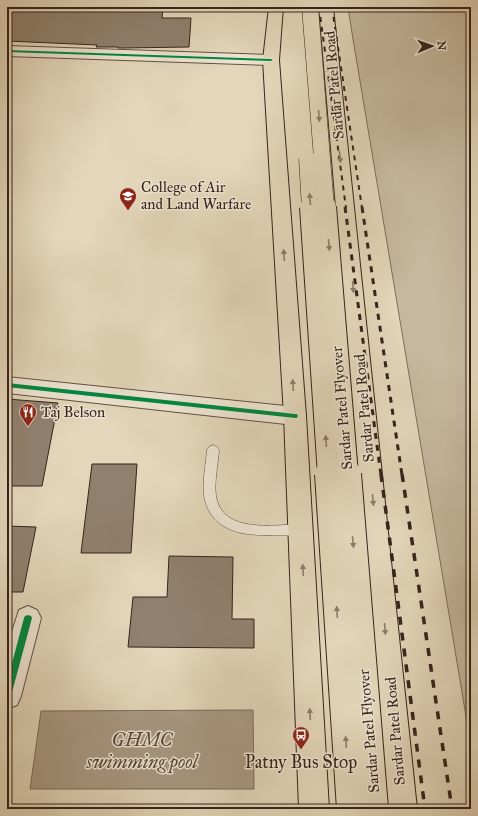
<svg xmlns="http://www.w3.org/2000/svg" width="478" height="816" viewBox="0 0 478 816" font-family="'IM FELL Great Primer',serif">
<rect width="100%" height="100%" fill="#e3d6ba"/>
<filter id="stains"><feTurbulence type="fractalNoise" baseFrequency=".005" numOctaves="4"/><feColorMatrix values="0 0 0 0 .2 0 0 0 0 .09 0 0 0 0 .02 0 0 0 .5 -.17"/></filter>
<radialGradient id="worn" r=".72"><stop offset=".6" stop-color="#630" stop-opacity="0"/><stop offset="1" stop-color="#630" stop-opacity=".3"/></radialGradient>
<!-- green -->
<polygon fill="#c6b89f" stroke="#7e6e5d" points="348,7 471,7 471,746 353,39"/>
<!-- water -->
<polygon fill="#a99984" stroke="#7b6a5a" points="253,710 254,789 30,789 41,711"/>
<!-- building -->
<g fill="#90806e" stroke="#37231b">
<polygon points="7,7 163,7 162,18 191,18 189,47 123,48 118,48 118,47 96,47 97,45 7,41"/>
<polygon points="7,399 58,403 42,486 7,486"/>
<polygon points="92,464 137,464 131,553 81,553"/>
<polygon points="7,526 36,527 23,592 7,592"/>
<polygon points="169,556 233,557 232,619 254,619 254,648 128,647 133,597 167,597"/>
</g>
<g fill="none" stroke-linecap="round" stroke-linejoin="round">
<!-- service casing -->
<g stroke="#625043" stroke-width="1">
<path id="service" d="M213,445L217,447L219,450C218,465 214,481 216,496C222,534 274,525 301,524L305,525L307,529L305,533C293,537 275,535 262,535C235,535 209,526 204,496C202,481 206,465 207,450L209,447Z"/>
</g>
<!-- minor casing -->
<g stroke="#625043" stroke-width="2">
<g id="minor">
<polygon points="7,46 271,55 276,57 279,60 276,63 271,65 7,56"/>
<polygon points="28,606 37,610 41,618 21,696 17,705 7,709 7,647 19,610"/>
</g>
</g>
<!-- tertiary casing -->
<g stroke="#625043" stroke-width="2">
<polygon id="tertiary" points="7,377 295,407 303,410 306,416 303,422 295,425 7,393"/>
</g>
<!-- primary casing -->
<g stroke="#37231b" stroke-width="2">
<g id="primary">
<polygon points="269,7 283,7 279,60 306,416 329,809 299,809 284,416 263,60"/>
<polygon points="319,7 333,7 417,809 387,809"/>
</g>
</g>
<!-- service -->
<use href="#service" fill="#ede4d2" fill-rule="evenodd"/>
<!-- minor -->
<use href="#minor" fill="#ede4d2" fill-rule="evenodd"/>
<!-- tertiary -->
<use href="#tertiary" fill="#ede4d2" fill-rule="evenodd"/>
<!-- primary -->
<use href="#primary" fill="#e3d6ba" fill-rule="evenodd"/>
<!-- rail-far2 -->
<g stroke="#37231b" stroke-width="2" stroke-dasharray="5 5" stroke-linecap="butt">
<polyline points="319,7 346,208"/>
<polyline points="332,7 362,208"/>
</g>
<!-- rail-far1 -->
<g stroke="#37231b" stroke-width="3" stroke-dasharray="6 6" stroke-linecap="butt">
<polyline points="345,207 381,475"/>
<polyline points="362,207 402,475"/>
</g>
<!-- rail -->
<g stroke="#37231b" stroke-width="3.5" stroke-dasharray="8 8" stroke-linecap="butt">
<polyline points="381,474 425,809"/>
<polyline points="402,474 452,809"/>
</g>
<!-- primary-bridge-far2 casing -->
<g stroke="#37231b" stroke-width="17" stroke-linecap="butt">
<g id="primary-bridge-far2">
<polyline points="310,7 326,208"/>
<polyline points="307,158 310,208"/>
</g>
</g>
<!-- primary-bridge-far1 casing -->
<g stroke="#37231b" stroke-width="22" stroke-linecap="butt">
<g id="primary-bridge-far1">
<polyline points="310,207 328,475"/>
<polyline points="326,207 348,475"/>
</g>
</g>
<!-- primary-bridge casing -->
<g stroke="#37231b" stroke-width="28" stroke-linecap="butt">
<g id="primary-bridge">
<polyline points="328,474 350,809"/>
<polyline points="348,474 375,809"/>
</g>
</g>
<!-- primary-bridge-far2 -->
<use href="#primary-bridge-far2" stroke="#e3d6ba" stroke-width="16"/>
<!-- primary-bridge-far1 -->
<use href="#primary-bridge-far1" stroke="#e3d6ba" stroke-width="20"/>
<!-- primary-bridge -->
<use href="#primary-bridge" stroke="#e3d6ba" stroke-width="26"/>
<!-- cycleway casing -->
<g stroke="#ede4d2" stroke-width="2">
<g id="cycleway">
<polygon points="7,50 271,59 273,60 271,61 7,52"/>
<polygon points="7,383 295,414 297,414 298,416 297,418 295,418 7,387"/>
<polygon points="28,615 31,616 32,618 11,696 10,699 7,700 7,682 24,618 25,616"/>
</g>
</g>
<!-- cycleway -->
<use href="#cycleway" fill="#00873e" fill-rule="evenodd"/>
</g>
<!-- one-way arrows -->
<defs><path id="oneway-solid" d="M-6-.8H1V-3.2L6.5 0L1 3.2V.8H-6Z"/></defs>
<g fill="#8d7c6a">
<use href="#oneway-solid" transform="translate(319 116) rotate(85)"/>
<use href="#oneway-solid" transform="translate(340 157) rotate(85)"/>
<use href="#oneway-solid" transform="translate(310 199) rotate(-94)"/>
<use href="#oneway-solid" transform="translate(329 245) rotate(85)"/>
<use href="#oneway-solid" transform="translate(284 255) rotate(-94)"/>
<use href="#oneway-solid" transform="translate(353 287) rotate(85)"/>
<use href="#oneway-solid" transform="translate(293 385) rotate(-94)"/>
<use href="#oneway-solid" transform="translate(326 441) rotate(-94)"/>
<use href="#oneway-solid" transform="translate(373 500) rotate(85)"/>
<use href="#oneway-solid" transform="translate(353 542) rotate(85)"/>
<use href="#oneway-solid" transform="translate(303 570) rotate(-93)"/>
<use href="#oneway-solid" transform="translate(337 612) rotate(-94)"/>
<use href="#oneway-solid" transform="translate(385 629) rotate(85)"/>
<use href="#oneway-solid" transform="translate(310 714) rotate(-93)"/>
<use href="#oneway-solid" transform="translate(346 742) rotate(-94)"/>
</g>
<!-- icons -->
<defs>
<g id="university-pin" transform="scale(0.9)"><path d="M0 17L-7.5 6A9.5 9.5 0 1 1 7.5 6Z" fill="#8f2418" stroke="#ede4d2"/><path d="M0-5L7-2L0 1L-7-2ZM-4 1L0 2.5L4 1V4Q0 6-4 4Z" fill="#fff"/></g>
<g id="restaurant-pin" transform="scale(0.9)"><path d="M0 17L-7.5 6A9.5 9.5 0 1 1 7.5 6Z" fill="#8f2418" stroke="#ede4d2"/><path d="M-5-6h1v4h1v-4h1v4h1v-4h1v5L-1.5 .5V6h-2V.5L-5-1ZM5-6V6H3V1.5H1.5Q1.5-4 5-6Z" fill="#fff"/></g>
<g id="bus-pin" transform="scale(0.9)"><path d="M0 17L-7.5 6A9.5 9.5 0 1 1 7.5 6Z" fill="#8f2418" stroke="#ede4d2"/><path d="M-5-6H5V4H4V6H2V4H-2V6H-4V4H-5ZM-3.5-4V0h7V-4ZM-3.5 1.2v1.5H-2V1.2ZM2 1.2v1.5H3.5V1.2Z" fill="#fff"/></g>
</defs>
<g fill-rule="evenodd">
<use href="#university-pin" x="128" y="196"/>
<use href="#restaurant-pin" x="28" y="412"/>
<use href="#bus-pin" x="301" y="735"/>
</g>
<g text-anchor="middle" stroke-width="3" stroke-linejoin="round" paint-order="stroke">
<!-- street labels -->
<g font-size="15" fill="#37231b" stroke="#ede4d2">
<text transform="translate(334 85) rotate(-95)" y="5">Sardar Patel Road</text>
<text transform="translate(342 408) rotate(-95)" y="5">Sardar Patel Flyover</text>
<text transform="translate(364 408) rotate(-95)" y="5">Sardar Patel Road</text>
<text transform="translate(369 731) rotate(-95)" y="5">Sardar Patel Flyover</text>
<text transform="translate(395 731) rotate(-95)" y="5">Sardar Patel Road</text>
</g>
<!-- poi labels -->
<g font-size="15" fill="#37231b" stroke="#ede4d2" text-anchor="start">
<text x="141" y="192">College of Air<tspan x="141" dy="17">and Land Warfare</tspan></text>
<text x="41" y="417">Taj Belson</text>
</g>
<!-- near-poi labels -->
<g font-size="18" fill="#37231b" stroke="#ede4d2">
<text x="301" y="768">Patny Bus Stop</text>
</g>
<!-- near-water labels -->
<g font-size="19" font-style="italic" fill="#59463a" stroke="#ede4d2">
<text x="142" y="746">GHMC<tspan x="142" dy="22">swimming pool</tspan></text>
</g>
</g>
<!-- margin -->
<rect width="478" height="816" fill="none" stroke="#e3d6ba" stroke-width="24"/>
<rect x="8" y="8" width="462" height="800" fill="none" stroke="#37231b" stroke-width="2"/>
<rect x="12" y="12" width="454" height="792" fill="none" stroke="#37231b"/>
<!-- north arrow -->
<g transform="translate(432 46) rotate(88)" stroke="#ede4d2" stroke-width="3" paint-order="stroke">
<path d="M0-3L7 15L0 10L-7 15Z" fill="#37231b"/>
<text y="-6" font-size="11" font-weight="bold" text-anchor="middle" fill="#37231b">N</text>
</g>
<rect width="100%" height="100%" filter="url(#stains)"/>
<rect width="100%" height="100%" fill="url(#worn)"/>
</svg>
